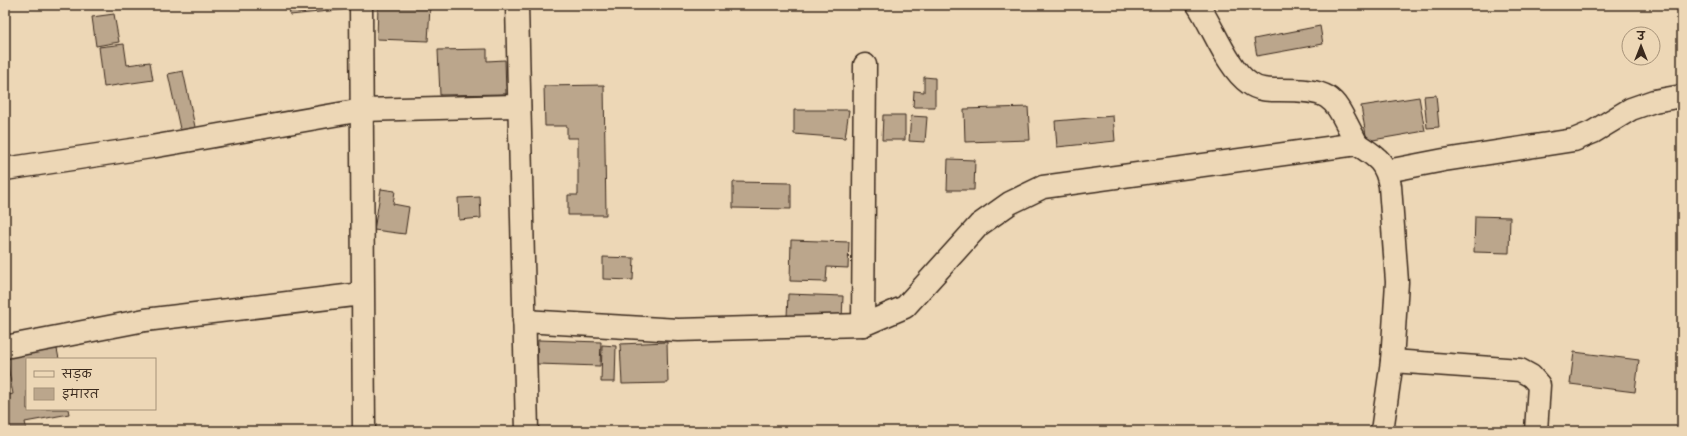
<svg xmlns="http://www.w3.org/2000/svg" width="1687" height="436" viewBox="0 0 1687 436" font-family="Delius,'Playpen Sans Deva',sans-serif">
<rect width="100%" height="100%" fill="#edd7b6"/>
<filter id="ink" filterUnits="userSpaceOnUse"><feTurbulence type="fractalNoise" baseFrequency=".025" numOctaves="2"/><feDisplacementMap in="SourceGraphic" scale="8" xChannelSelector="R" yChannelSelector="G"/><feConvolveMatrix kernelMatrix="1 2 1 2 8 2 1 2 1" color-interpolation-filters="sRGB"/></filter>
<g filter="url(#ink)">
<!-- building -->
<g fill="#bba68c" stroke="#3b2a1e">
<polygon points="289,5 348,5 349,9 290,15"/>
<polygon points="378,5 430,7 428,41 377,39"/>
<polygon points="114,14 119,42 96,46 92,17"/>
<polygon points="1320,26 1323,44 1257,56 1254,39"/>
<polygon points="124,44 127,65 150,62 153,80 104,87 99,47"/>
<polygon points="487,49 487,61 505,60 506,94 440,95 438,50"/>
<polygon points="183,71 197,136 182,138 168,74"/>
<polygon points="924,77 935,78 935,107 913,107 914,91 924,92"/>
<polygon points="604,85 606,215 568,215 568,195 578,195 578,138 567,138 567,126 545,126 544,86"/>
<polygon points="1436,95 1439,127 1427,128 1424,96"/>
<polygon points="1419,97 1425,131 1367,141 1361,106"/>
<polygon points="1028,107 1030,140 965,142 964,109"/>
<polygon points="794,110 849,110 845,138 794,134"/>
<polygon points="883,115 905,115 905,140 882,140"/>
<polygon points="911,116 927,117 925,142 909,141"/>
<polygon points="1113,116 1115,141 1057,147 1055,121"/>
<polygon points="948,159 975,160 974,190 947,190"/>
<polygon points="733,182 791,183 791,209 733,208"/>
<polygon points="381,189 395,191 393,204 409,207 405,234 374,230"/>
<polygon points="480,197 481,218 459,220 458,198"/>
<polygon points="1475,216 1510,217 1509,253 1474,252"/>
<polygon points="791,240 849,242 848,268 827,267 826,282 790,281"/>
<polygon points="603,257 634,258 633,280 603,279"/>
<polygon points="788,294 843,296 842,319 787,317"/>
<polygon points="55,339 59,359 27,359 27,409 68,409 69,414 25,422 27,431 5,431 5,396 13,394 5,350"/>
<polygon points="538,340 601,342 600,366 537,364"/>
<polygon points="667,342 668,383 622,384 620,344"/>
<polygon points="602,345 616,346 615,382 601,382"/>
<polygon points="1574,352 1639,360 1635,392 1570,384"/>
</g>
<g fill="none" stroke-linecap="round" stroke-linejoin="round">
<!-- minor casing -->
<g stroke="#3b2a1e" stroke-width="25">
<g id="minor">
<polyline points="361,5 364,431"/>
<polyline points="517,5 527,431"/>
<path d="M1198,5C1213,27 1228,69 1249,83C1258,90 1268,90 1279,90C1336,90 1332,96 1357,144"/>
<polyline points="5,169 151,147 362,110 519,106"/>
<polyline points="1387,171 1444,160 1574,140 1593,132 1631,109 1654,101 1682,96"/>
<path d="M524,321L678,330L863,325L905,307L979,225L1010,203L1043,187L1357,144C1377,157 1386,162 1390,186L1397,282L1392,361L1382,431"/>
<polyline points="863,325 865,65"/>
<polyline points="5,347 145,320 362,294"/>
<polyline points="1392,361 1520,370 1531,376 1539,385 1536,431"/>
</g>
</g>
<!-- minor -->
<use href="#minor" stroke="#edd7b6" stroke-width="22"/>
</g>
</g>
<!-- margin -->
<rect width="1687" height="436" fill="none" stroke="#edd7b6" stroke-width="20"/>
<rect x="10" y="10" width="1667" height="416" fill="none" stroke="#3b2a1e" stroke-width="1.5" filter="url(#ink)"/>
<!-- legend -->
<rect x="26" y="358" width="130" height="52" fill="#edd7b6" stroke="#a69279"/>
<rect x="34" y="371" width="20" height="6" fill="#edd7b6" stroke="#a69279"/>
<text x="62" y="378" font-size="12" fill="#3b2a1e">सड़क</text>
<rect x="34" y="388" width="20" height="12" fill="#bba68c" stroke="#a69279"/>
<text x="62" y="398" font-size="12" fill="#3b2a1e">इमारत</text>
<!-- north arrow -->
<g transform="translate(1641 46)"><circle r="19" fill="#edd7b6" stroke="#a69279"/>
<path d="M0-3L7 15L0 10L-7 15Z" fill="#3b2a1e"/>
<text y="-6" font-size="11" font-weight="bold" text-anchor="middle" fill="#3b2a1e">उ</text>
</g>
</svg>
